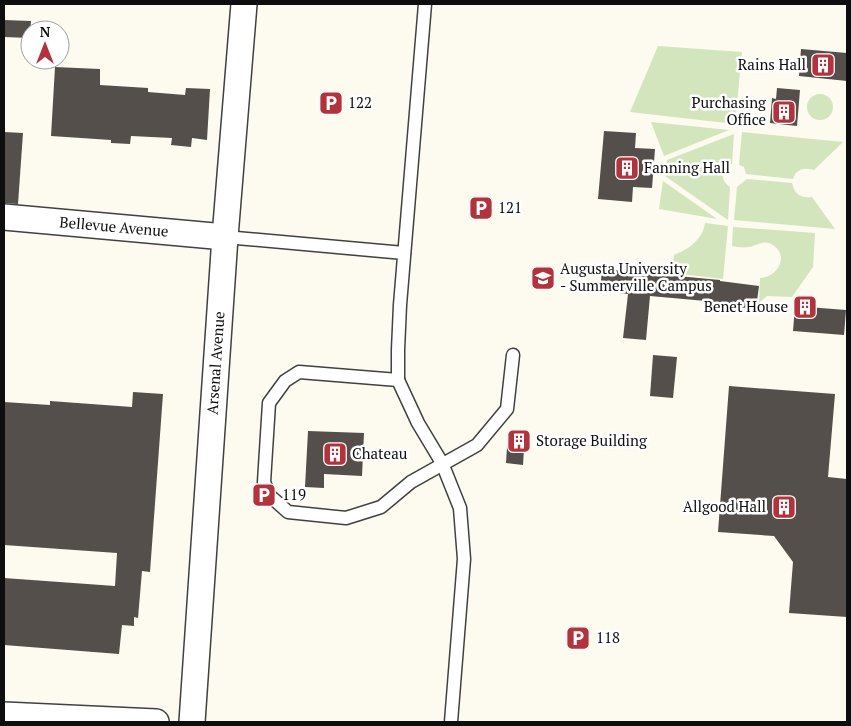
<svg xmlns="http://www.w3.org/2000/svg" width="851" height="726" viewBox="0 0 851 726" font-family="'PT Serif',serif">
<rect width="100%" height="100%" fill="#fdfaf0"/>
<!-- green -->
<g fill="#d3e5bc">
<polygon points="658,46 742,52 735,124 630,112"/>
<circle cx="820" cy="107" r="13"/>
<polygon points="651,122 729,130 664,156"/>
<path d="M742,132L843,142L814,170C804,167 796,169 793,179L746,174L744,167L739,165Z"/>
<path d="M734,134L732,164C720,170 720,180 730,187L728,220L665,176L667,160Z"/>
<path d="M747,179L792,183C795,195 801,198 812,197L835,229L734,220L737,187Z"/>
<polygon points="663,181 717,219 659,209"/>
<path d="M705,223L728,226L723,279L672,273L674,255C689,249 703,239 705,223Z"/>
<path d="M733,227L815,233L813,267L792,297L767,296L759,303L760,278C777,278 790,256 773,245C763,239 757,246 748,247C743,248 737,247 732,246Z"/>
</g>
<!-- building -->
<g fill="#554f4b">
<polygon points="4,20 31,21 30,38 4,37"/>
<polygon points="801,49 847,53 847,81 799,76"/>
<polygon points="55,67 100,69 100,85 148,88 148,92 185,95 186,88 210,89 207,140 192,138 191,147 171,145 172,138 131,136 130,144 111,143 111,140 51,136"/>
<polygon points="777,88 800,90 797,126 770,123 772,98 776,99"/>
<polygon points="604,131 636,133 635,148 655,149 652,188 633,187 632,202 598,199"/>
<polygon points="4,132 23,133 18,204 4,203"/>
<polygon points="602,269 720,280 720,281 759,286 756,309 728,306 728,303 650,296 646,340 623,338 628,294 600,291"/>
<polygon points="795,306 846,310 844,335 793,331"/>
<polygon points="653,355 677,357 673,398 650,396"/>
<polygon points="729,386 835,394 828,477 847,479 847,617 789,613 793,562 774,536 718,532"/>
<polygon points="133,392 163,394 150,572 142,571 138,618 134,617 134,626 122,625 119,654 4,645 4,578 115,586 117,553 4,545 4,402 50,405 50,401 132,407"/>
<polygon points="308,431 364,433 362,476 324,474 324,488 305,487"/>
<polygon points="508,432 525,433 523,465 506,463"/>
</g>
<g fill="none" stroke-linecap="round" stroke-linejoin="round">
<!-- service casing -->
<g stroke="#414141" stroke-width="15">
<g id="service">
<polyline points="225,237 404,253"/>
<polyline points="398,380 398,350 400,305 425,4"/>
<polyline points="451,722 464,559 460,508 442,463 418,423 398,380 299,372 285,381 269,403 264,482 269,495 288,512 346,518 381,507 411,482 477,445 507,409 513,355"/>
</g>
</g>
<!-- minor casing -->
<g stroke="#414141" stroke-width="28">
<g id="minor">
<polyline points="4,217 225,237"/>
<polyline points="4,715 156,722"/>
<polyline points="192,722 225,237 244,4"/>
</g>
</g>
<!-- service -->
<use href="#service" stroke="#fff" stroke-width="12"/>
<!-- minor -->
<use href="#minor" stroke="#fff" stroke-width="25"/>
</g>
<!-- icons -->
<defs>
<g id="building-square" transform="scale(1.25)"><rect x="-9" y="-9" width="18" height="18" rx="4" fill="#b0333e" stroke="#fff"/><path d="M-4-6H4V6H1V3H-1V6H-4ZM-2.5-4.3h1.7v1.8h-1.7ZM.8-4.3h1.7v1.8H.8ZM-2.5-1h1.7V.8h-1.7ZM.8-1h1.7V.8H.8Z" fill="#fff"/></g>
<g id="parking-square" transform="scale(1.25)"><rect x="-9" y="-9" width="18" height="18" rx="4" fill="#b0333e" stroke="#fff"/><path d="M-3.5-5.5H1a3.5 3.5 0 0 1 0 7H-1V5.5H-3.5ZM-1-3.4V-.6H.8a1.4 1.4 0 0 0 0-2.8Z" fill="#fff"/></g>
<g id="university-square" transform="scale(1.25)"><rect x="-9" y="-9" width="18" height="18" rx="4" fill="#b0333e" stroke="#fff"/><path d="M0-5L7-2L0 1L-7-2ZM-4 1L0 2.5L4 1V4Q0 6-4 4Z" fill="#fff"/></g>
</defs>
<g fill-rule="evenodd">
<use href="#building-square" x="823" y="65"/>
<use href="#parking-square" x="331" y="103"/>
<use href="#building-square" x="784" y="112"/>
<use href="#building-square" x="627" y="168"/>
<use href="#parking-square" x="481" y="208"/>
<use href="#university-square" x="543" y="278"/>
<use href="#building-square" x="805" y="307"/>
<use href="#building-square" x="519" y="441"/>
<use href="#building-square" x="335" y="454"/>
<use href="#parking-square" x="264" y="495"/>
<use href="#building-square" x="784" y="507"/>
<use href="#parking-square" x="578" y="638"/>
</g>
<g text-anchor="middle" stroke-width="5" stroke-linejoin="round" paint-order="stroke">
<!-- poi labels -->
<g font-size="15" fill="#0e0e0e" stroke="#fff" text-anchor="start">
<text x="806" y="70" text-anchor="end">Rains Hall</text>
<text x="348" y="108">122</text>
<text x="766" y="108" text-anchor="end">Purchasing<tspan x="766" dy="17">Office</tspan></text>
<text x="644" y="173">Fanning Hall</text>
<text x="498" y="213">121</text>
<text x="560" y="274">Augusta University<tspan x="560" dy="17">- Summerville Campus</tspan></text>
<text x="788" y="312" text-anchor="end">Benet House</text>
<text x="536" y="446">Storage Building</text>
<text x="352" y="459">Chateau</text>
<text x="282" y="500">119</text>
<text x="766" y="512" text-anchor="end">Allgood Hall</text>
<text x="596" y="643">118</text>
</g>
<!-- street labels -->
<g font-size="15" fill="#0e0e0e" stroke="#fff">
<text transform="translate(114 227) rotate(5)" y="5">Bellevue Avenue</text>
<text transform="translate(216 363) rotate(-86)" y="5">Arsenal Avenue</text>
</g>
</g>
<!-- border -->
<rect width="851" height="726" fill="none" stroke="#0e0e0e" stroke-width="10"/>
<!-- north arrow -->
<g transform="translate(45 45)"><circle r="24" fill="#ffffff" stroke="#9f9f9f"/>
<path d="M0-4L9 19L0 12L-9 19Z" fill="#b0333e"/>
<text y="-8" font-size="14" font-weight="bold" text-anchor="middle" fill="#0e0e0e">N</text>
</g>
</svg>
